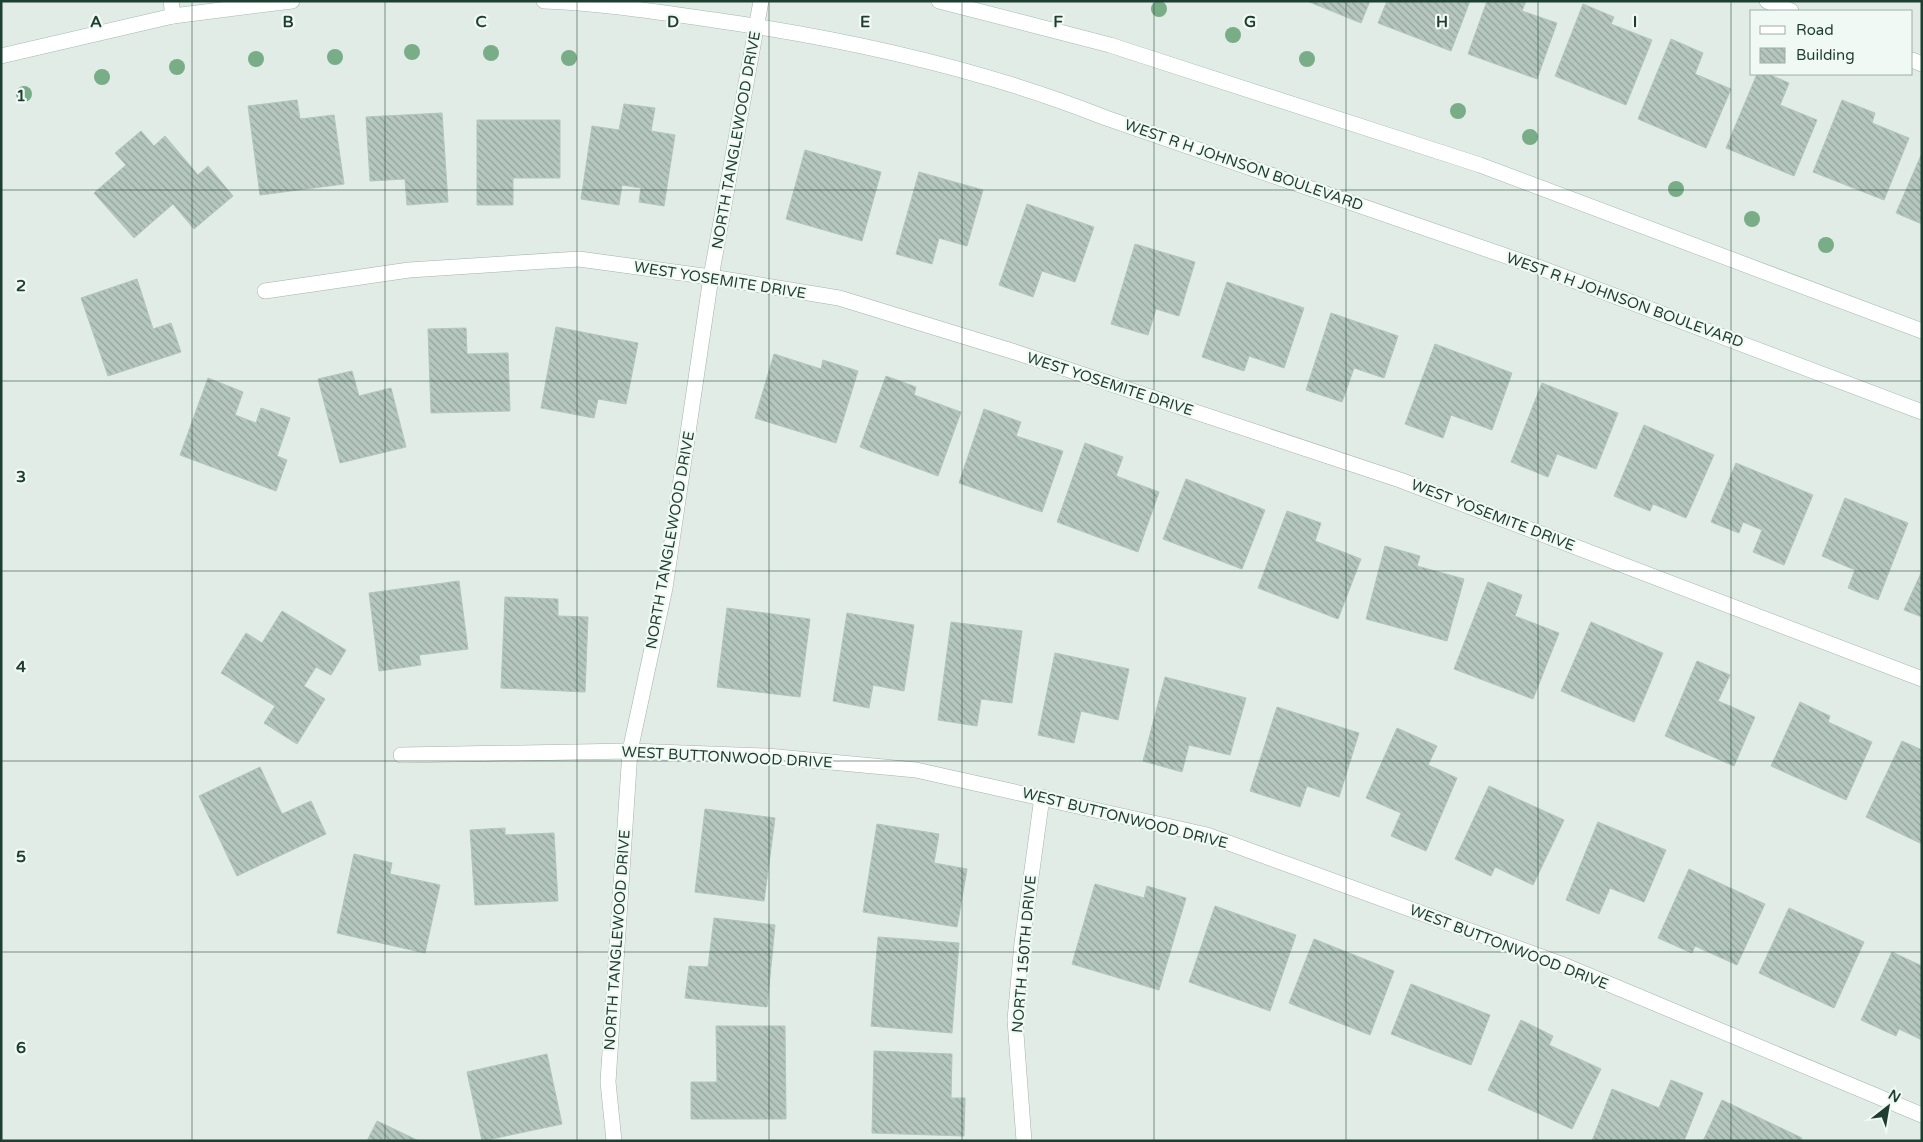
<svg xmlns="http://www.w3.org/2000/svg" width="1923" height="1142" viewBox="0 0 1923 1142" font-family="'Varela Round',sans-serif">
<defs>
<pattern id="building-back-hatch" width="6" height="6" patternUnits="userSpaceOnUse" patternTransform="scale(1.25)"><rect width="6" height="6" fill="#b5c7be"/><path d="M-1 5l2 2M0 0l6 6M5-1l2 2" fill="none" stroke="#93a39b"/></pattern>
</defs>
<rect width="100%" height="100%" fill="#e0ece5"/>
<!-- building -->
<g fill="url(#building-back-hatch)" stroke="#b2c7bb">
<polygon points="1307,1 1370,1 1361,23"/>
<polygon points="1387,1 1470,1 1451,51 1378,23"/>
<polygon points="1487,1 1526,1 1522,11 1557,23 1537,79 1468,54"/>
<polygon points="1583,4 1614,17 1611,24 1652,40 1626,105 1555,76"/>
<polygon points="1671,39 1703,53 1695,74 1731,89 1706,148 1638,119"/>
<polygon points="1757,74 1768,74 1789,83 1780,105 1817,120 1794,176 1726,148"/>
<polygon points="297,100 300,119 334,115 344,184 260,195 248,106"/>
<polygon points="1842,100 1875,113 1872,123 1909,138 1884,200 1813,172"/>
<polygon points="624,104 655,108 651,131 675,135 664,206 639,202 641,188 622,185 619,205 581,199 592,126 619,130"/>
<polygon points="442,113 448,202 407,205 405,179 370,181 366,117"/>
<polygon points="477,120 560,120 560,178 513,178 513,205 477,205"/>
<polygon points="141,131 154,146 165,136 198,175 208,166 233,196 194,229 173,204 134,238 94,193 126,165 115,153"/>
<polygon points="805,150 881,172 862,241 786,219"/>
<polygon points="1922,153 1922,224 1896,213"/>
<polygon points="919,172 983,190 967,246 939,238 932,264 896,254"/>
<polygon points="1027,204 1094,227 1075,282 1042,271 1033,297 999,285"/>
<polygon points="1135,244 1195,262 1179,316 1156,309 1148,335 1111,324"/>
<polygon points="137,279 153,329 171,323 181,352 108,376 81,298"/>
<polygon points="1227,282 1304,308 1284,368 1249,356 1244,371 1202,357"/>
<polygon points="1331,313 1398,336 1384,378 1354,368 1342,402 1306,390"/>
<polygon points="556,327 638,343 626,404 598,399 594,418 541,408"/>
<polygon points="466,328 467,354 508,353 510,411 431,413 428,329"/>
<polygon points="1435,344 1512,373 1492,430 1451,415 1443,438 1405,424"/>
<polygon points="774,354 821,369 823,360 858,371 836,443 755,418"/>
<polygon points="352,371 359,396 391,388 406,447 340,463 318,379"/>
<polygon points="886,376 916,387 914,395 961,412 938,476 860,447"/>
<polygon points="208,378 243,392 235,415 256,423 261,408 290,418 277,456 287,460 276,491 180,455"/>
<polygon points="1542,383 1618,413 1596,469 1557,454 1548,477 1511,462"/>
<polygon points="984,409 1021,422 1016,436 1063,451 1042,512 959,483"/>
<polygon points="1644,425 1714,455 1686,518 1653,504 1650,511 1614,496"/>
<polygon points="1085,443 1123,457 1116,476 1159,492 1138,552 1057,522"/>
<polygon points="1736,463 1813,495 1784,565 1753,552 1762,530 1743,522 1739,533 1711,522"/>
<polygon points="1186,479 1265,510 1242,569 1163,539"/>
<polygon points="1845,498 1908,523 1878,600 1848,588 1855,570 1822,556"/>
<polygon points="1287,511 1321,523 1315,541 1361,559 1338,619 1258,588"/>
<polygon points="1385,546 1420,556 1417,566 1464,579 1447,641 1366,619"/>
<polygon points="1922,571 1922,617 1904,610"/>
<polygon points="459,581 468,649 419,655 421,665 379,671 369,593"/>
<polygon points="1488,582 1522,595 1515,616 1559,633 1533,699 1454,669"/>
<polygon points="505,597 558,599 558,616 588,617 585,692 501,688"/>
<polygon points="727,608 810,619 800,697 717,687"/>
<polygon points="282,611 346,650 331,675 316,667 304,686 325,699 297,744 264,723 275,706 221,673 246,633 262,643"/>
<polygon points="847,613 914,625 904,691 873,685 869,708 833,701"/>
<polygon points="951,622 1022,631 1012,703 981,699 977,726 938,720"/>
<polygon points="1591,622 1663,653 1634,722 1561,691"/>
<polygon points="1055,653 1129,669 1118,720 1081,711 1074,743 1038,735"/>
<polygon points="1697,661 1730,675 1718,701 1755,717 1734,766 1665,736"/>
<polygon points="1165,677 1246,698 1230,755 1189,745 1182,772 1143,761"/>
<polygon points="1800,702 1830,716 1828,722 1872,742 1846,800 1771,766"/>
<polygon points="1277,707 1359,733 1339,797 1307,786 1300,807 1250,791"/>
<polygon points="1397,728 1437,746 1428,765 1457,778 1426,851 1391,836 1401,813 1366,798"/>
<polygon points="1902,741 1922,750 1922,844 1866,817"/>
<polygon points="260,767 282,814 311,801 326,834 237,876 199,796"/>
<polygon points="1489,786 1564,820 1533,885 1495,867 1491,876 1455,859"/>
<polygon points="705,809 775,818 764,901 695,892"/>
<polygon points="1598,822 1666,850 1644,902 1610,888 1599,914 1566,900"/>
<polygon points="877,824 939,834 934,863 967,869 957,927 863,912"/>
<polygon points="505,828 505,835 554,833 558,901 475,905 470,830"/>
<polygon points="354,854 392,863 390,874 440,885 425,953 337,933"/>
<polygon points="1689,869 1765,904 1737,965 1695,946 1692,953 1658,938"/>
<polygon points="1095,884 1144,898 1147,886 1186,898 1159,990 1072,964"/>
<polygon points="1215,906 1296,935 1270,1011 1189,982"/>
<polygon points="1789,908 1864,942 1834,1008 1759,973"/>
<polygon points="714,918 775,925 767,1007 685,998 689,966 708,967"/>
<polygon points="878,937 959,943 952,1033 871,1026"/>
<polygon points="1314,939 1394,971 1370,1035 1289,1003"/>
<polygon points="1892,952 1922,966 1922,1040 1899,1029 1896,1036 1861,1020"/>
<polygon points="1411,984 1490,1015 1471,1065 1391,1034"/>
<polygon points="1521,1020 1553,1036 1549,1045 1601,1069 1572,1129 1488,1090"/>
<polygon points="716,1026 785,1026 786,1119 691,1119 691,1082 717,1082"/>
<polygon points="874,1051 952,1054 951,1098 965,1098 964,1136 872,1133"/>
<polygon points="547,1054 562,1124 482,1141 467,1072"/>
<polygon points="1671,1080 1703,1093 1684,1141 1592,1141 1612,1089 1659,1108"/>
<polygon points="1722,1100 1802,1138 1801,1141 1703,1141"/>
<polygon points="377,1121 419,1141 367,1141"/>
</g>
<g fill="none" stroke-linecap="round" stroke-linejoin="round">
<!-- minor casing -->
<g stroke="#a2b4ac" stroke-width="16">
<g id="minor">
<polyline points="171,1 173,16"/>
<polyline points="1767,1 1791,11"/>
<polyline points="1912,60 1922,64"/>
<polyline points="265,291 409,270 579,259 711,277 839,298 1015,352 1400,480 1922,679"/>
<polyline points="401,755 630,751 767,756 916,770 1207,835 1561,964 1922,1115"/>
<polyline points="614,1141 608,1082 630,751 665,588 711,277 761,1"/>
<polyline points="1024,1141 1015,1020 1022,943 1042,797"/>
</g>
</g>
<!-- secondary casing -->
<g stroke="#a0bcaf" stroke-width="16">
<g id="secondary">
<path d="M544,1C601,3 657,12 714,20C847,39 981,68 1106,118L1538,267L1922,412"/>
<polyline points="939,1 1110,45 1480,165 1922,331"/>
<polyline points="1,56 173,16 292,1"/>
</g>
</g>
<!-- minor -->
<use href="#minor" stroke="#fff" stroke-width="15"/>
<!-- secondary -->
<use href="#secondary" stroke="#fff" stroke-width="15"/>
</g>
<!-- trees -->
<g fill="#79ad88">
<circle cx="1159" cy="9" r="8"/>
<circle cx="1233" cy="35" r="8"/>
<circle cx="412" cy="52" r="8"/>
<circle cx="491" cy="53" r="8"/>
<circle cx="335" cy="57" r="8"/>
<circle cx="569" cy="58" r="8"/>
<circle cx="256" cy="59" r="8"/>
<circle cx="1307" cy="59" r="8"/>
<circle cx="177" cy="67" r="8"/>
<circle cx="102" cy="77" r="8"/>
<circle cx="24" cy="94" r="8"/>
<circle cx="1458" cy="111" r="8"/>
<circle cx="1530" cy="137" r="8"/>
<circle cx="1676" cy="189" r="8"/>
<circle cx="1752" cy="219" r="8"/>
<circle cx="1826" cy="245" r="8"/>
</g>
<!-- grid -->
<path fill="none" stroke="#1f3e32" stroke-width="1" stroke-opacity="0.55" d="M192,1V1141M385,1V1141M577,1V1141M769,1V1141M962,1V1141M1154,1V1141M1346,1V1141M1538,1V1141M1731,1V1141M1,190H1922M1,381H1922M1,571H1922M1,761H1922M1,952H1922"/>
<g text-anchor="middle" stroke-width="4.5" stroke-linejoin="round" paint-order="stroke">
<!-- street labels -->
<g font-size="15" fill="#1f3e32" stroke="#f1f9f4">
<text transform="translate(736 140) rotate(-80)" y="5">NORTH TANGLEWOOD DRIVE</text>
<text transform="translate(1244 165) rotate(19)" y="5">WEST R H JOHNSON BOULEVARD</text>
<text transform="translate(720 280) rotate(9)" y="5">WEST YOSEMITE DRIVE</text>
<text transform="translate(1625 300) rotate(20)" y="5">WEST R H JOHNSON BOULEVARD</text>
<text transform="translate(1110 384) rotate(18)" y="5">WEST YOSEMITE DRIVE</text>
<text transform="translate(1493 515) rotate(21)" y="5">WEST YOSEMITE DRIVE</text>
<text transform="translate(670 540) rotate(-80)" y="5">NORTH TANGLEWOOD DRIVE</text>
<text transform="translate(727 757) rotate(3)" y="5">WEST BUTTONWOOD DRIVE</text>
<text transform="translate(1125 818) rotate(14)" y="5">WEST BUTTONWOOD DRIVE</text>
<text transform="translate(617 940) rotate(-86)" y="5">NORTH TANGLEWOOD DRIVE</text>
<text transform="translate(1509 947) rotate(21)" y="5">WEST BUTTONWOOD DRIVE</text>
<text transform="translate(1024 954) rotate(-85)" y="5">NORTH 150TH DRIVE</text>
</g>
</g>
<g font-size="16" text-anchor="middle" font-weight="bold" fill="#1f3e32" stroke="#f1f9f4" stroke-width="4.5" stroke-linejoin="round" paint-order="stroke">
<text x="96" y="27">A</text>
<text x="288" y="27">B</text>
<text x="481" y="27">C</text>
<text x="673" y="27">D</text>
<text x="865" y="27">E</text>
<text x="1058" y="27">F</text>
<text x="1250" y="27">G</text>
<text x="1442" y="27">H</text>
<text x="1635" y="27">I</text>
<text x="21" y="101">1</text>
<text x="21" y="291">2</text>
<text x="21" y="482">3</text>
<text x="21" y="672">4</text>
<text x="21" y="862">5</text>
<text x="21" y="1053">6</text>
</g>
<!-- border -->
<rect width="1923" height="1142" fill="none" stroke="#1f3e32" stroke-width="5"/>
<!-- legend -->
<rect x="1750" y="10" width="162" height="65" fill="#f1f9f4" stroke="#9daea6"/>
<rect x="1760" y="26" width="25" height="8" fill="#ffffff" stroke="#9daea6"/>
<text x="1796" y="35" font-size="15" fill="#1f3e32">Road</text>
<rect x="1760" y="48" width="25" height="15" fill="url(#building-back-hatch)" stroke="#9daea6"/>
<text x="1796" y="60" font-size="15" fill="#1f3e32">Building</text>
<!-- north arrow -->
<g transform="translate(1888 1107) rotate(31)" stroke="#f1f9f4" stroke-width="4" paint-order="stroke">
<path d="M0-4L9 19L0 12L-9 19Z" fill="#1f3e32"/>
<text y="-8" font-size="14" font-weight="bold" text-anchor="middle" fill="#1f3e32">N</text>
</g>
</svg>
